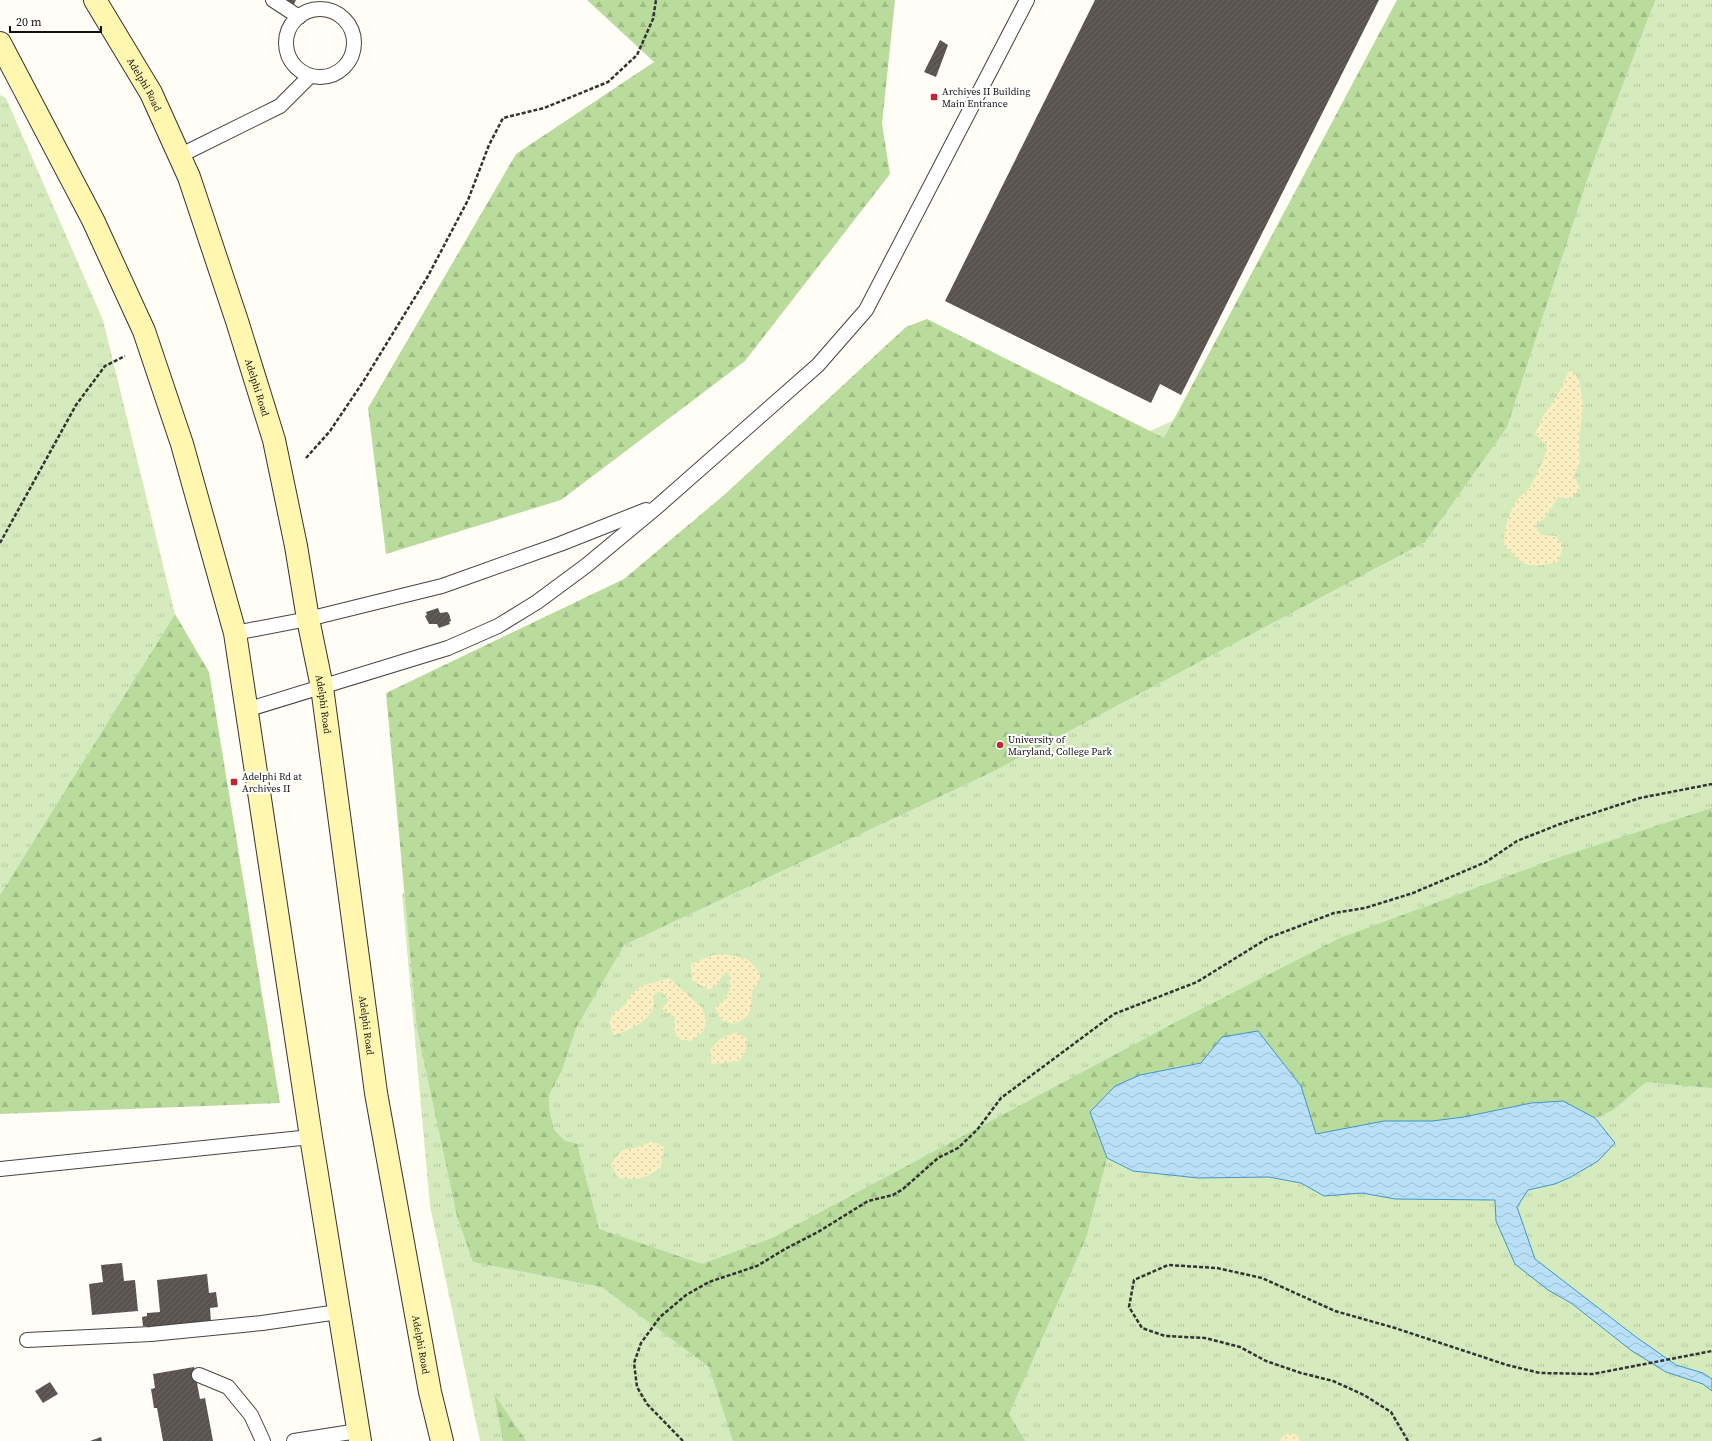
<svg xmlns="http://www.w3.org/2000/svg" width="1712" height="1441" viewBox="0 0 1712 1441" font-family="'Source Serif 4',serif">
<defs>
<pattern id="grass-tufts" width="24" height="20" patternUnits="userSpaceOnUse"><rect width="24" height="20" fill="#d5ebbd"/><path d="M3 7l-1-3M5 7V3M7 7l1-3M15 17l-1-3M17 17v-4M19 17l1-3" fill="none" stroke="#b6c8a1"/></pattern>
<pattern id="forest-firs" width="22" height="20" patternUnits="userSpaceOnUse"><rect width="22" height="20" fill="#b9dc9c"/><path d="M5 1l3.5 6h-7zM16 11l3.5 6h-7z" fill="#9ebc85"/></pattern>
<pattern id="sand-dots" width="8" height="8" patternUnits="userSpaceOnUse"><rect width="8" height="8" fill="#fbeec1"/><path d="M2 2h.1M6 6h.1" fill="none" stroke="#d6cba5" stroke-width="1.8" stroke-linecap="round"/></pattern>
<pattern id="water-waves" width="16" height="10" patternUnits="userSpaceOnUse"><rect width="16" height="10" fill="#b9e0f7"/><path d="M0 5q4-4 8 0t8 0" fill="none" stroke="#9ebfd3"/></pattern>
<pattern id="building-hatch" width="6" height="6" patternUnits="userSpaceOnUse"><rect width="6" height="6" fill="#5a524d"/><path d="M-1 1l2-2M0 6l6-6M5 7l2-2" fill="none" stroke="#6d6662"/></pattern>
</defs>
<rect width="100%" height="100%" fill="#fffdf5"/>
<!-- grass -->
<g fill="url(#grass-tufts)">
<polygon points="1431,0 1712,0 1712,1441 480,1441 430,1206 402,894 439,878 643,669 1287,367"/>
<polygon points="0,95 6,98 103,320 175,614 0,895"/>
</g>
<!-- forest -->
<g fill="url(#forest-firs)">
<polygon points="587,0 895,0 882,124 890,174 745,361 561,500 386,554 368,408 516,154 654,62"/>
<polygon points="1397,0 1655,0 1591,168 1507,427 1425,542 992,772 624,945 576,1028 562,1070 549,1095 549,1109 554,1130 565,1141 577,1144 599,1229 702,1264 772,1238 1176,1022 1340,938 1560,857 1712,808 1712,1088 1646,1082 1613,1110 1595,1118 1563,1101 1531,1103 1464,1117 1432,1121 1384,1121 1316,1134 1301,1086 1222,1037 1201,1063 1178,1066 1090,1112 1107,1158 1086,1238 1009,1414 1025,1441 733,1441 709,1367 602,1287 473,1262 457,1216 417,1029 386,693 624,579 723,496 906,327 927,319 1164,438"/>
<polygon points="175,614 209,672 280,1103 0,1114 0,895"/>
<polygon points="494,1394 526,1441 503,1441"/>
</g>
<!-- sand -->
<g fill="url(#sand-dots)">
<path d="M1570,369L1579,379L1583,405L1579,442L1580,462L1574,475L1580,489L1570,499L1558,497L1544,519L1534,525L1541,535L1556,536L1563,547L1558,562C1541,566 1525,570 1513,554C1511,552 1506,548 1505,545C1501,534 1511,509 1517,500C1520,495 1527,493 1530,487C1537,474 1545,460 1547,445L1535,434L1543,416L1557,396Z"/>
<path d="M722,954C739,957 748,955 758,971C763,979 757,985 752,991L751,1008L747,1017L734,1024L721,1020L715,1008C730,996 731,992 729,973L722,975L719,983L709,990L692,980L691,964L713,955Z"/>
<path d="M669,978L702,1008L706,1019L704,1031L691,1041L678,1039L674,1028L675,1017L662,1009L669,999L660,991L653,995C653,998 654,1002 654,1005C652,1020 627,1032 614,1035L609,1024L613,1013L624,1006L630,996L641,986Z"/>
<polygon points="736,1032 747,1039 746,1051 739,1061 712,1064 710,1050 720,1039"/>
<path d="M653,1141L664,1147L661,1167C643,1180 640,1180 618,1178L611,1164L622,1150L638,1147Z"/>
<polygon points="1288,1433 1296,1434 1300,1441 1280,1441 1282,1437"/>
</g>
<!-- water -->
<polygon fill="url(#water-waves)" stroke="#3f96cf" points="1258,1031 1301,1086 1316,1134 1384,1121 1432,1121 1464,1117 1531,1103 1563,1101 1595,1118 1615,1143 1598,1161 1571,1177 1555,1184 1528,1190 1517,1207 1535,1259 1636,1337 1676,1365 1703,1373 1712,1379 1712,1391 1703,1384 1666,1372 1632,1351 1571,1303 1548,1290 1515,1264 1496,1221 1495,1200 1395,1199 1362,1193 1324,1196 1301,1183 1269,1177 1198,1178 1133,1171 1107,1158 1090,1112 1115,1086 1140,1075 1201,1063 1222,1037"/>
<!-- building -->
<g fill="url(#building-hatch)">
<polygon points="283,0 296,0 293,6"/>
<polygon points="1095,0 1379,0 1181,395 1160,384 1151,403 945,301"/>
<polygon points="940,40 948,45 936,77 924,72"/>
<polygon points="438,608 440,613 447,612 449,614 451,621 449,622 450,624 439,628 437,624 429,624 425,616 427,615 426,612"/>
<polygon points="122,1263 124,1281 135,1280 138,1311 92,1315 89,1284 103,1282 101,1265"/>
<polygon points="207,1274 209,1293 216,1292 218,1307 210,1308 211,1323 148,1329 147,1326 143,1326 142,1317 147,1316 147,1313 160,1312 157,1280"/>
<polygon points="194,1367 200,1399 205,1398 213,1441 163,1441 157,1408 154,1408 151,1389 155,1388 153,1374"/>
<polygon points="50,1382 58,1394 43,1403 35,1391"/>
<polygon points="101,1437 102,1441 90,1441"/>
</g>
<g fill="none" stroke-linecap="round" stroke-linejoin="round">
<!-- lane casing -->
<g stroke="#444" stroke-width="16">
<g id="lane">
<polyline points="273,0 299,17"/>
<circle cx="320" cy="43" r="34"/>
<polyline points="179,156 280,106 310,76"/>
<polyline points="235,633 308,619 442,586 560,544 646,510"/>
<polyline points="246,710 448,648 498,626 537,602 587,565 658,506 818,365 866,310 1027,0"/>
<polyline points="0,1169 311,1137"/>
<polyline points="27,1340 151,1334 262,1323 338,1312"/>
<polyline points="199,1375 228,1387 251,1415 263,1441"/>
<polyline points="294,1441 358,1431"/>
</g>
</g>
<!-- secondary casing -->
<g stroke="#333" stroke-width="24">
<g id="secondary">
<path id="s1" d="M95,0L151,93L189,177L237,321L274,440L296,546L308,619L322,687L376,1093L430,1392L442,1441"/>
<polyline points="0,43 93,220 144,331 182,444 235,633 311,1137 360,1441"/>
</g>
</g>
<!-- path -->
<g stroke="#333" stroke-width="2.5" stroke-dasharray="4 2" stroke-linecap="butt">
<polyline points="306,458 330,431 363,382 428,276 468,200 489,145 503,118 544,108 608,82 637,55 653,19 656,0"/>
<polyline points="0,543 76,405 105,366 125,356"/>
<polyline points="683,1441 647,1404 637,1387 634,1363 641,1343 660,1317 686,1295 709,1282 757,1266 785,1249 818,1232 868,1201 893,1195 903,1189 938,1158 958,1148 977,1130 1001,1098 1114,1014 1197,982 1268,938 1334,913 1365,908 1413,893 1486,862 1517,841 1560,824 1640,798 1712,784"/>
<polyline points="1408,1441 1391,1412 1364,1395 1333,1381 1301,1373 1266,1361 1240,1347 1205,1338 1165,1336 1142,1328 1129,1307 1134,1280 1168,1265 1217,1268 1262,1278 1335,1311 1395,1328 1507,1365 1540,1373 1593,1374 1712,1351"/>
</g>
<!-- lane -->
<use href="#lane" stroke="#fff" stroke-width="14"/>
<!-- secondary -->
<use href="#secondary" stroke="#fff6b0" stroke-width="22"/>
</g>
<!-- markers -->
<g fill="#c4262e" stroke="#fff" stroke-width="1.5">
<rect x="930" y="93" width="8" height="8" rx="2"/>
<circle cx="1000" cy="745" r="4"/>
<rect x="230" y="778" width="8" height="8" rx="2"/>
</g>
<g text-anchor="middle" stroke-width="4" stroke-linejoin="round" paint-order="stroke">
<!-- street labels -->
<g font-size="10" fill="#111" stroke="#fff">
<text dy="4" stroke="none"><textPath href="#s1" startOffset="98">Adelphi Road</textPath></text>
<text dy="4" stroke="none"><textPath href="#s1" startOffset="422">Adelphi Road</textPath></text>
<text dy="4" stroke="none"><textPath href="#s1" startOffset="746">Adelphi Road</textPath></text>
<text dy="4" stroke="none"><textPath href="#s1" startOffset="1070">Adelphi Road</textPath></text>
<text dy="4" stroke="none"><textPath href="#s1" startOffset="1394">Adelphi Road</textPath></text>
</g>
<!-- poi labels -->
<g font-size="10" fill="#111" stroke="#fff" text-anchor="start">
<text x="942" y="95">Archives II Building<tspan x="942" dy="12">Main Entrance</tspan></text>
<text x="1008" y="743">University of<tspan x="1008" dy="12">Maryland, College Park</tspan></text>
<text x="242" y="780">Adelphi Rd at<tspan x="242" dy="12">Archives II</tspan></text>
</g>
</g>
<!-- scale -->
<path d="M10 26v6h91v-6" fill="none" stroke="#111111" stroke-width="2"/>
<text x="16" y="26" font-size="12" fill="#111111" stroke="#ffffff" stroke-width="3" paint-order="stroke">20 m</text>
</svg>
